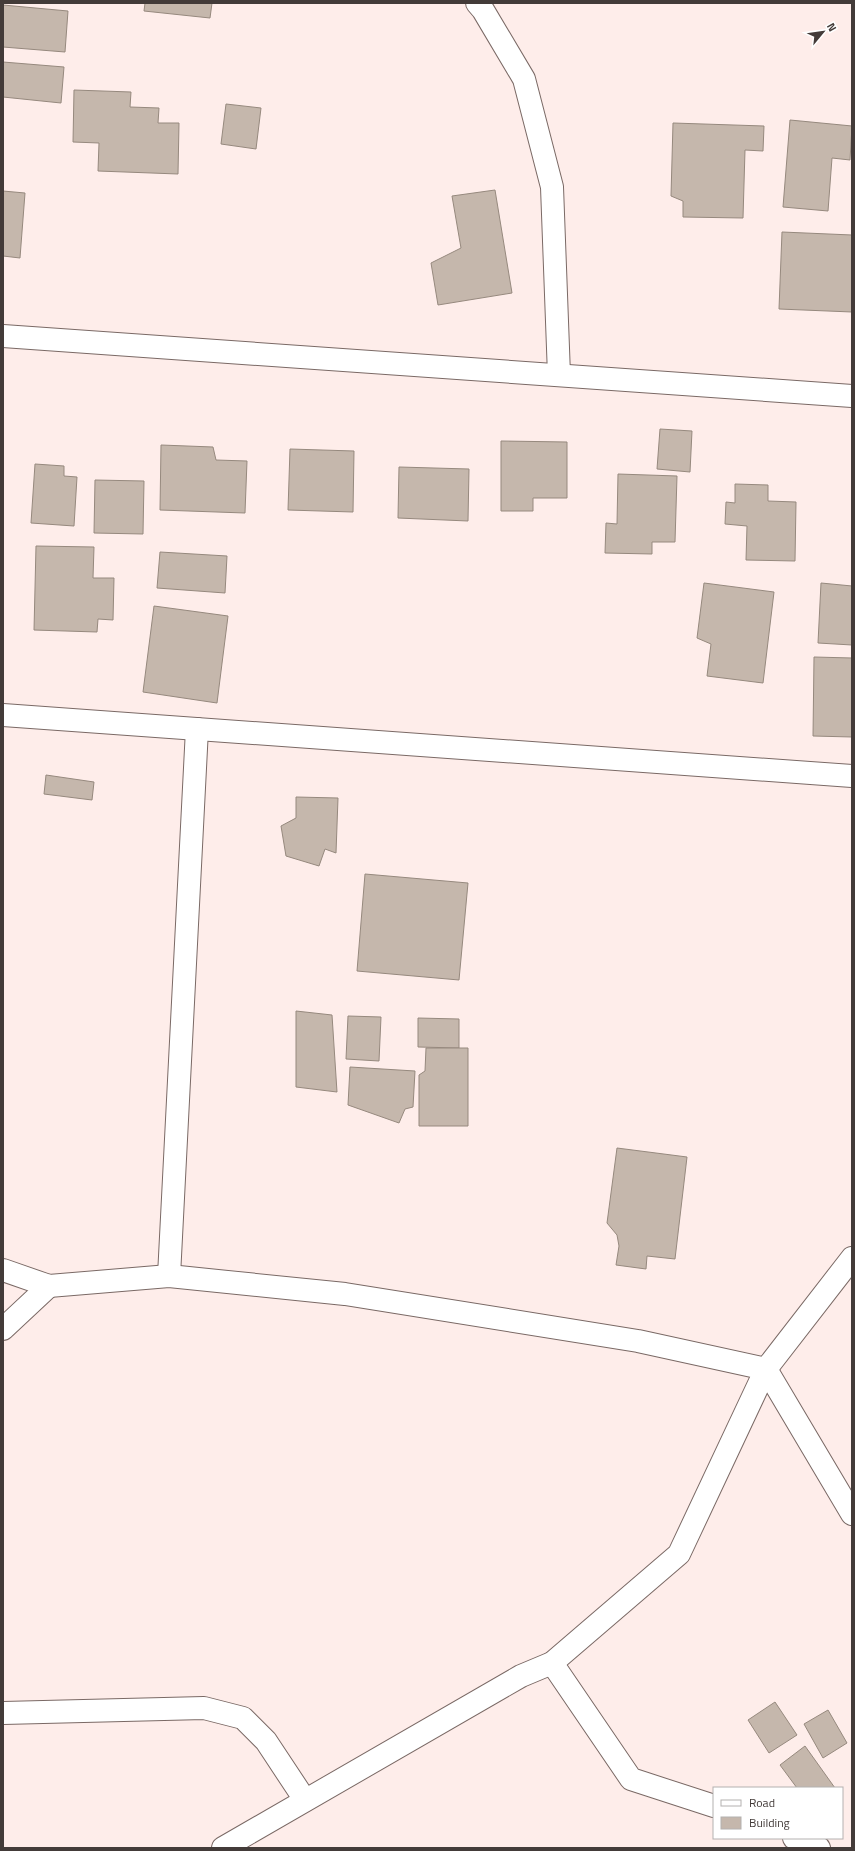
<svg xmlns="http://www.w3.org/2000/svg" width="855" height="1851" viewBox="0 0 855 1851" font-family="'Titillium Web',sans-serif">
<rect width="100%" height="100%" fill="#feedea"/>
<!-- building -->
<g fill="#c5b7ac" stroke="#96897e">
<polygon points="145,3 212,3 210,18 144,11"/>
<polygon points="3,5 68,11 65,52 3,47"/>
<polygon points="3,62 64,67 61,103 3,97"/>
<polygon points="74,90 131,92 130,107 159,108 158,123 179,123 178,174 98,171 99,143 73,142"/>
<polygon points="226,104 261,108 256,149 221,144"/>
<polygon points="790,120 852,126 850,160 832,158 828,211 783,207"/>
<polygon points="673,123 764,126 763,151 745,150 743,218 683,217 683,201 671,196"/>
<polygon points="495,190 512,293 438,305 431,263 461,248 452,196"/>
<polygon points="3,191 25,193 20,258 3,256"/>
<polygon points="782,232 852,235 852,312 779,309"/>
<polygon points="660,429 692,431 690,472 657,469"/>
<polygon points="501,441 567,442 567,498 533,498 533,511 501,511"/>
<polygon points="161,445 213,447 216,460 247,461 245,513 160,510"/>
<polygon points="290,449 354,451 353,512 288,510"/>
<polygon points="35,464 64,466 64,476 77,477 74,526 31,523"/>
<polygon points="399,467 469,469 468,521 398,518"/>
<polygon points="618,474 677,476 675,542 652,542 652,554 605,553 606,523 617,524"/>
<polygon points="95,480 144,481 143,534 94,533"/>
<polygon points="735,484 768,485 768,501 796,502 795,561 746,560 747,526 725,524 726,502 735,503"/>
<polygon points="36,546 94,547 93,578 114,578 113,620 98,619 97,632 34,630"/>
<polygon points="160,552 227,556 225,593 157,588"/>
<polygon points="704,583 774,592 763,683 707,676 711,644 697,638"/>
<polygon points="821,583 852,586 852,645 818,643"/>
<polygon points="154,606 228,616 217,703 143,692"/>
<polygon points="814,657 852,658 852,737 813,736"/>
<polygon points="46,775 94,782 92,800 44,794"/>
<polygon points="296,797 338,798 336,853 325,849 319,866 286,856 281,826 296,818"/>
<polygon points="365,874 468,883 459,980 357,971"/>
<polygon points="296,1011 332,1015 337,1092 296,1087"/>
<polygon points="348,1016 381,1017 379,1061 346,1059"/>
<polygon points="418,1018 459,1019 459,1048 418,1047"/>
<polygon points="426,1048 468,1048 468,1126 419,1126 419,1075 425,1071"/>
<polygon points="350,1067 415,1071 413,1107 405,1109 399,1123 348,1105"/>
<polygon points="617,1148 687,1157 675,1259 647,1256 646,1269 616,1265 619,1246 617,1235 607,1223"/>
<polygon points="775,1702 797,1735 769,1753 748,1720"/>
<polygon points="828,1710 847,1743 823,1758 804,1724"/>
<polygon points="805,1746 835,1788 797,1788 780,1765"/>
</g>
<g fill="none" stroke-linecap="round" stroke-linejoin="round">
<!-- street casing -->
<g stroke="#7a6965" stroke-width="24">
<g id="street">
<polyline points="477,3 483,10 524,79 552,187 559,375"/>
<polyline points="3,336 852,396"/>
<polyline points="3,715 852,776"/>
<polyline points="3,1270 49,1286 169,1276 345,1294 638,1341 766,1369 852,1514"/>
<polyline points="169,1276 197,729"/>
<polyline points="3,1329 49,1286"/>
<polyline points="552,1663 631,1779 714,1806"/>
<polyline points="3,1713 204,1708 243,1718 266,1741 305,1800"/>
<polyline points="794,1838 819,1848"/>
<polyline points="223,1848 521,1676 552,1663 679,1554 766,1369 852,1258"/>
</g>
</g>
<!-- street -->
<use href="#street" stroke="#fff" stroke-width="22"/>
</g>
<!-- border -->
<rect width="855" height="1851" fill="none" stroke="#433b39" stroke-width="8"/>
<!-- legend -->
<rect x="713" y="1787" width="130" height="52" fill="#ffffff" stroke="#b4b1b0"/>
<rect x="721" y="1800" width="20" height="6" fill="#ffffff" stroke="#b4b1b0"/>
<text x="749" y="1807" font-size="12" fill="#433b39">Road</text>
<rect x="721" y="1817" width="20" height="12" fill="#c5b7ac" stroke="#b4b1b0"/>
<text x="749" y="1827" font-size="12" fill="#433b39">Building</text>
<!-- north arrow -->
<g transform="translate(823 32) rotate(61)" stroke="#ffffff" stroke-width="3" paint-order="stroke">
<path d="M0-3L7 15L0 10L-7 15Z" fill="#433b39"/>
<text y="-6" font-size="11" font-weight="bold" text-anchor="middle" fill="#433b39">N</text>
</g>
</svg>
